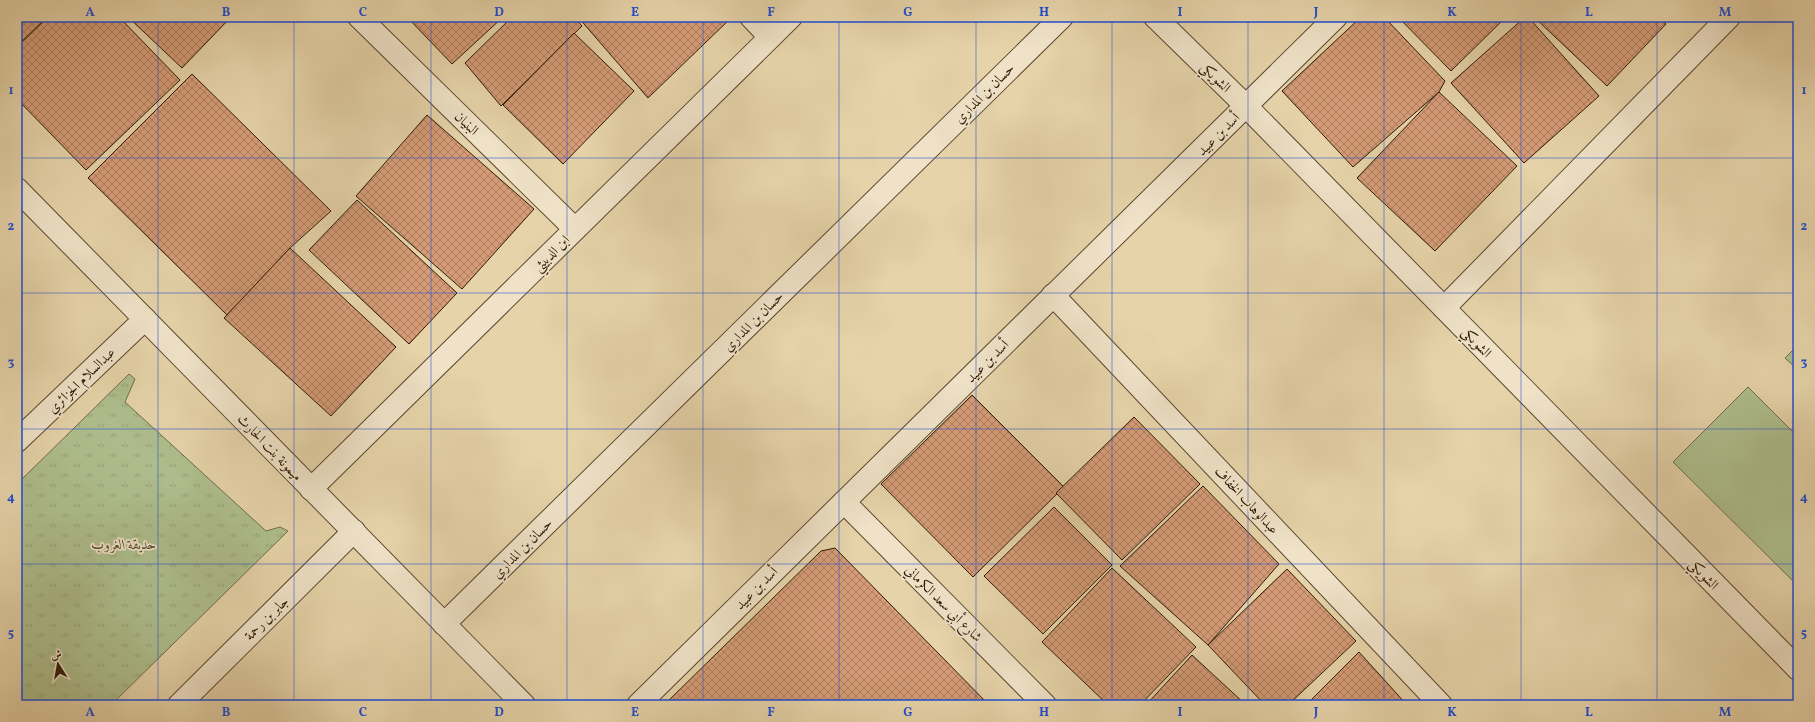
<svg xmlns="http://www.w3.org/2000/svg" width="1815" height="722" viewBox="0 0 1815 722" font-family="Vollkorn,Amiri,serif">
<defs>
<pattern id="park-tufts" width="24" height="20" patternUnits="userSpaceOnUse"><rect width="24" height="20" fill="#aebe8d"/><path d="M3 7l-1-3M5 7V3M7 7l1-3M15 17l-1-3M17 17v-4M19 17l1-3" fill="none" stroke="#96a378"/></pattern>
<pattern id="building-cross-hatch" width="8" height="8" patternUnits="userSpaceOnUse"><rect width="8" height="8" fill="#d49b76"/><path d="M0 0l8 8M0 8l8-8" fill="none" stroke="#ac7e5f"/></pattern>
</defs>
<rect width="100%" height="100%" fill="#e6d3a9"/>
<filter id="stains"><feTurbulence type="fractalNoise" baseFrequency=".005" numOctaves="4"/><feColorMatrix values="0 0 0 0 .2 0 0 0 0 .09 0 0 0 0 .02 0 0 0 .5 -.17"/></filter>
<radialGradient id="worn" r=".72"><stop offset=".6" stop-color="#630" stop-opacity="0"/><stop offset="1" stop-color="#630" stop-opacity=".3"/></radialGradient>
<!-- green -->
<g fill="#aebe8d" stroke="#6e6c4a">
<polygon points="1798,345 1798,370 1785,358"/>
<polygon points="1748,387 1798,437 1798,586 1673,462"/>
</g>
<!-- park -->
<polygon fill="url(#park-tufts)" stroke="#6e6c4a" points="129,374 135,379 125,402 266,531 280,527 288,531 111,705 17,705 17,484"/>
<!-- building -->
<g fill="url(#building-cross-hatch)" stroke="#2e1907">
<polygon points="17,17 47,17 17,46"/>
<polygon points="48,17 119,17 180,80 86,170 17,99 17,47"/>
<polygon points="128,17 231,17 182,68"/>
<polygon points="407,17 503,17 452,64"/>
<polygon points="512,17 574,17 582,26 501,106 465,63"/>
<polygon points="578,17 732,17 648,98"/>
<polygon points="1361,17 1384,17 1445,81 1439,92 1353,167 1282,91"/>
<polygon points="1398,17 1506,17 1451,71"/>
<polygon points="1525,17 1528,17 1599,96 1524,163 1451,83"/>
<polygon points="1534,17 1659,17 1666,24 1607,86"/>
<polygon points="574,33 634,91 563,164 503,105"/>
<polygon points="192,74 331,211 290,248 227,315 88,178"/>
<polygon points="1439,92 1517,166 1435,251 1357,178"/>
<polygon points="427,115 534,209 462,289 356,196"/>
<polygon points="357,200 457,293 409,344 309,250"/>
<polygon points="290,248 396,347 331,416 224,318"/>
<polygon points="972,395 1064,487 973,577 881,484"/>
<polygon points="1134,417 1200,484 1122,560 1056,493"/>
<polygon points="1203,486 1279,564 1208,645 1120,566"/>
<polygon points="1054,507 1112,565 1043,634 984,576"/>
<polygon points="835,548 989,705 664,705 821,551"/>
<polygon points="1112,568 1196,647 1140,705 1108,705 1042,642"/>
<polygon points="1287,569 1356,641 1288,705 1265,705 1208,645"/>
<polygon points="1359,652 1407,705 1306,705"/>
<polygon points="1192,655 1246,705 1146,705"/>
</g>
<g fill="none" stroke-linecap="round" stroke-linejoin="round">
<!-- street casing -->
<g stroke="#5c4830" stroke-width="24">
<g id="street">
<polyline points="359,17 575,229"/>
<polyline points="751,17 770,37"/>
<polyline points="1155,17 1246,106 1798,669"/>
<polyline points="17,189 524,705"/>
<polyline points="1053,295 1441,705"/>
<polyline points="1444,308 1729,17"/>
<polyline points="17,441 145,319"/>
<polyline points="311,489 791,17"/>
<polyline points="844,502 1045,705"/>
<polyline points="444,624 1062,17"/>
<polyline points="179,705 354,531"/>
<polyline points="638,705 1336,17"/>
</g>
</g>
<!-- street -->
<use href="#street" stroke="#efe2c7" stroke-width="22"/>
</g>
<!-- grid -->
<path fill="none" stroke="#1d4ed8" stroke-width="1" stroke-opacity="0.55" d="M158,17V705M294,17V705M431,17V705M567,17V705M703,17V705M839,17V705M976,17V705M1112,17V705M1248,17V705M1384,17V705M1521,17V705M1657,17V705M17,158H1798M17,293H1798M17,429H1798M17,564H1798"/>
<g text-anchor="middle" stroke-width="3.5" stroke-linejoin="round" paint-order="stroke">
<!-- street labels -->
<g font-size="14" fill="#2e1907" stroke="#efe2c7">
<text transform="translate(1216 77) rotate(44)" y="5">الشويكي</text>
<text transform="translate(984 93) rotate(-45)" y="5">حسان بن المداري</text>
<text transform="translate(467 123) rotate(44)" y="5">البنيان</text>
<text transform="translate(1218 134) rotate(-45)" y="5">أسد بن عبيد</text>
<text transform="translate(551 253) rotate(-45)" y="5">ابن الدبيثي</text>
<text transform="translate(753 321) rotate(-45)" y="5">حسان بن المداري</text>
<text transform="translate(1477 342) rotate(46)" y="5">الشويكي</text>
<text transform="translate(987 361) rotate(-45)" y="5">أسد بن عبيد</text>
<text transform="translate(81 380) rotate(-44)" y="5">عبدالسلام الجزائري</text>
<text transform="translate(270 447) rotate(46)" y="5">ميمونة بنت الحارث</text>
<text transform="translate(1247 500) rotate(47)" y="5">عبدالوهاب الخفاف</text>
<text transform="translate(522 548) rotate(-45)" y="5">حسان بن المداري</text>
<text transform="translate(1704 574) rotate(46)" y="5">الشويكي</text>
<text transform="translate(756 588) rotate(-45)" y="5">أسد بن عبيد</text>
<text transform="translate(944 603) rotate(45)" y="5">شارع أبي سعد الكرماني</text>
<text transform="translate(266 618) rotate(-45)" y="5">جابر بن رحمة</text>
</g>
<!-- park labels -->
<g font-size="14" font-style="italic" fill="#544b2f" stroke="#efe2c7">
<text x="124" y="549">حديقة الغروب</text>
</g>
</g>
<!-- margin -->
<rect width="1815" height="722" fill="none" stroke="#e6d3a9" stroke-width="44"/>
<!-- north arrow -->
<g transform="translate(58 664) rotate(349)" stroke="#efe2c7" stroke-width="3" paint-order="stroke">
<path d="M0-3L7 15L0 10L-7 15Z" fill="#2e1907"/>
<text y="-6" font-size="11" font-weight="bold" text-anchor="middle" fill="#2e1907">ش</text>
</g>
<rect x="22" y="22" width="1771" height="678" fill="none" stroke="#1d4ed8" stroke-width="1.5"/>
<g font-size="13" text-anchor="middle" font-weight="bold" fill="#1d4ed8">
<text x="90" y="16">A</text>
<text x="226" y="16">B</text>
<text x="363" y="16">C</text>
<text x="499" y="16">D</text>
<text x="635" y="16">E</text>
<text x="771" y="16">F</text>
<text x="908" y="16">G</text>
<text x="1044" y="16">H</text>
<text x="1180" y="16">I</text>
<text x="1316" y="16">J</text>
<text x="1452" y="16">K</text>
<text x="1589" y="16">L</text>
<text x="1725" y="16">M</text>
<text x="11" y="94">1</text>
<text x="1804" y="94">1</text>
<text x="11" y="230">2</text>
<text x="1804" y="230">2</text>
<text x="11" y="366">3</text>
<text x="1804" y="366">3</text>
<text x="11" y="501">4</text>
<text x="1804" y="501">4</text>
<text x="11" y="637">5</text>
<text x="1804" y="637">5</text>
<text x="90" y="716">A</text>
<text x="226" y="716">B</text>
<text x="363" y="716">C</text>
<text x="499" y="716">D</text>
<text x="635" y="716">E</text>
<text x="771" y="716">F</text>
<text x="908" y="716">G</text>
<text x="1044" y="716">H</text>
<text x="1180" y="716">I</text>
<text x="1316" y="716">J</text>
<text x="1452" y="716">K</text>
<text x="1589" y="716">L</text>
<text x="1725" y="716">M</text>
</g>
<rect width="100%" height="100%" filter="url(#stains)"/>
<rect width="100%" height="100%" fill="url(#worn)"/>
</svg>
